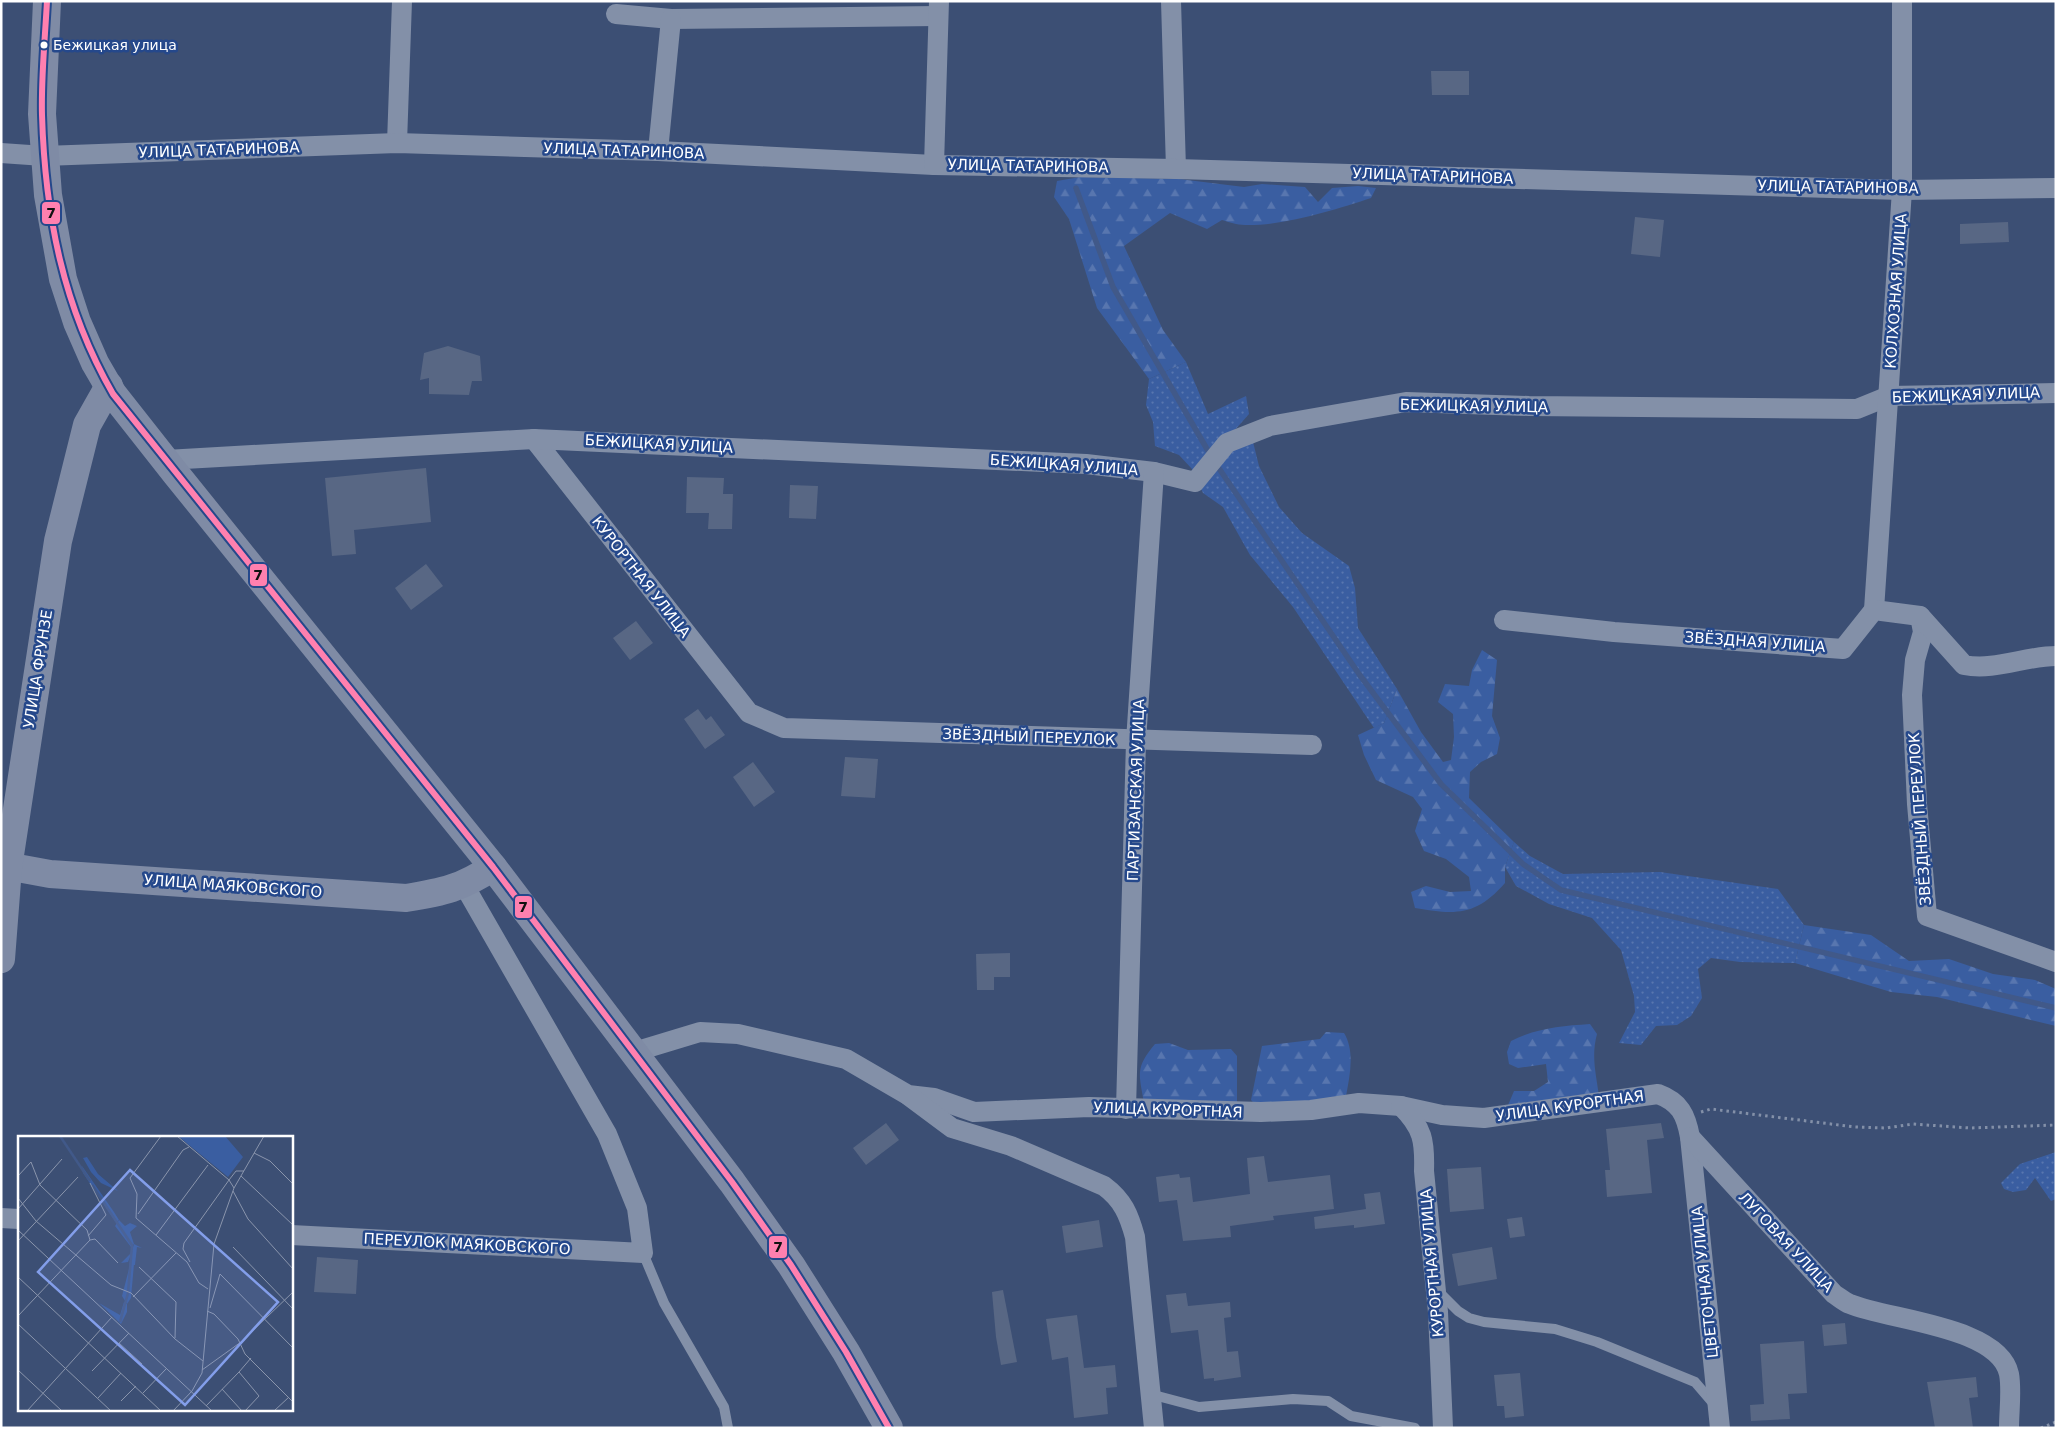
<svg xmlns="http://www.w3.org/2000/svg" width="2057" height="1429" viewBox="0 0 2057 1429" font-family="'DejaVu Sans',sans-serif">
<defs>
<pattern id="grass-dots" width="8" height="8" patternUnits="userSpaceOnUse" patternTransform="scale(1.25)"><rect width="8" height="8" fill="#3a5ea1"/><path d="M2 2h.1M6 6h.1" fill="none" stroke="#5876af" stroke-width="1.8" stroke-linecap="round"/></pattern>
<pattern id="forest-firs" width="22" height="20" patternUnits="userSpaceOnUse" patternTransform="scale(1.25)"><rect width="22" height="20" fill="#3a5ea1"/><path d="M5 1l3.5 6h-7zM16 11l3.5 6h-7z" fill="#5876af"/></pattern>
</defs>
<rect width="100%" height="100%" fill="#3c4f74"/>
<!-- grass -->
<g fill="url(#grass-dots)">
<polygon points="1186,362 1208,414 1246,396 1249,414 1234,431 1253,442 1259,466 1279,507 1302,533 1349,566 1355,588 1358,628 1397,689 1384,723 1374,728 1293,607 1250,555 1223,507 1203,493 1192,469 1179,455 1155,446 1153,422 1146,405 1149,379"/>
<polygon points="1514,842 1530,856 1563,874 1660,872 1778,889 1804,925 1795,963 1740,962 1711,958 1698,969 1702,998 1691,1016 1677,1025 1656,1026 1641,1045 1619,1043 1635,1012 1634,996 1621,950 1592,918 1549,904 1516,886 1505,867"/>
<polygon points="2056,1152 2056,1199 2051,1201 2035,1178 2026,1190 2013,1192 2004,1189 2001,1183 2020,1164"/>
</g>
<!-- forest -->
<g fill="url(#forest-firs)">
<path d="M1080,177L1179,179L1244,187L1262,184L1305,187L1318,202L1332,188L1358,186L1376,188L1371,198C1335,210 1283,226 1245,225C1237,225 1229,222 1222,220L1207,229L1170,213L1124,246L1163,330L1186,362L1149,379L1097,308L1069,219L1054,197L1057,181Z"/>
<path d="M1482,650L1497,660L1492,716L1500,738L1497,754L1481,762L1470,772L1469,798L1514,842L1505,867V883C1476,916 1456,915 1415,908L1411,892L1426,886L1450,892L1471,891L1469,877L1446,859L1424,851L1415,831L1422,809L1413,797L1376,780L1364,755L1358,735L1384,723L1397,689L1421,732L1443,762L1451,760L1454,737L1453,714L1438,702L1445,684L1469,686L1472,670Z"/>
<polygon points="1804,925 1871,935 1909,961 1949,959 1993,974 2035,980 2056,989 2056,1026 1937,997 1891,992 1795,963"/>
<path d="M1590,1024L1597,1034C1591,1056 1596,1074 1599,1096L1506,1110L1514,1091H1534L1548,1082L1546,1064L1518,1068L1509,1064L1507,1052L1511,1041C1537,1028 1561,1026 1590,1024Z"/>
<path d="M1326,1032L1344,1033C1355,1051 1350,1075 1346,1096L1268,1118L1251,1100L1262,1046L1320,1039Z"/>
<path d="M1169,1043L1188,1050L1231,1049L1237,1056V1106L1144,1103C1139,1073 1135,1068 1155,1044Z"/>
</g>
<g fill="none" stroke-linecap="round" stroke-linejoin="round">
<!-- stream -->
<g stroke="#415989" stroke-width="5.5">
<polyline points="1076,188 1113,287 1211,456"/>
<polyline points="1216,464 1359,674 1441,784 1523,864 1561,890 2056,1008"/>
</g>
</g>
<!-- building -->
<g fill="#586784">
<polygon points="1431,71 1469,71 1469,95 1432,95"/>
<polygon points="1635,217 1664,220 1660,257 1631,254"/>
<polygon points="2008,222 2009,242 1960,244 1960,224"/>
<polygon points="448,346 480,356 482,381 472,381 469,395 429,394 429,378 420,380 424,353"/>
<polygon points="426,468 431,522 354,530 356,554 332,556 325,478"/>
<polygon points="687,477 724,478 723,494 733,494 732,529 708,529 709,513 686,513"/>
<polygon points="790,485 818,486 816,519 789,518"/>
<polygon points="426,564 443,586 411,610 395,588"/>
<polygon points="636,621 653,643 630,660 613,638"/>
<polygon points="698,709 706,720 711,716 725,735 705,749 684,719"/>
<polygon points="845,757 878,759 875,798 841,796"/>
<polygon points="753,762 775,792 754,807 733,777"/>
<polygon points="1010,953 1010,977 994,977 994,990 977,990 976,954"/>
<polygon points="886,1123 899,1140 866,1165 853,1148"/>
<polygon points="1661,1123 1664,1138 1647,1140 1652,1193 1607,1197 1605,1170 1610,1170 1606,1129"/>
<polygon points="1264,1156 1268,1182 1330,1175 1334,1209 1273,1216 1274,1220 1230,1226 1231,1237 1183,1241 1177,1200 1159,1202 1156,1177 1179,1174 1180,1178 1190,1177 1193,1202 1250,1194 1247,1158"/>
<polygon points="1481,1167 1484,1209 1450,1212 1447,1169"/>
<polygon points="1380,1192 1385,1224 1354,1228 1354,1225 1315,1229 1314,1217 1366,1209 1364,1194"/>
<polygon points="1522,1217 1525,1236 1510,1238 1507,1219"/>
<polygon points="1099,1220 1103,1247 1066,1253 1062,1226"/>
<polygon points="1492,1247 1497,1279 1458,1286 1452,1254"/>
<polygon points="317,1257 358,1260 356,1294 314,1292"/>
<polygon points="1003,1290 1017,1362 1001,1365 996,1337 992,1292"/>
<polygon points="1186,1293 1188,1306 1230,1302 1231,1317 1224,1318 1227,1352 1238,1351 1241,1377 1214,1381 1214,1378 1204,1379 1198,1330 1171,1333 1166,1295"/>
<polygon points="1077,1315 1084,1368 1115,1365 1117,1387 1106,1388 1108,1414 1074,1418 1068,1357 1052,1360 1046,1319"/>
<polygon points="1845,1323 1847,1344 1824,1346 1822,1325"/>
<polygon points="1804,1341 1807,1393 1788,1394 1790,1419 1751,1421 1750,1405 1764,1404 1760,1344"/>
<polygon points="1520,1373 1524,1416 1505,1418 1504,1406 1497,1406 1494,1375"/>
<polygon points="1976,1377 1978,1397 1969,1398 1973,1428 1935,1428 1927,1382"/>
</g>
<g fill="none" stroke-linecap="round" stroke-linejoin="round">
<!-- path -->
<g stroke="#8390a8" stroke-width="3" stroke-dasharray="2.5 4" stroke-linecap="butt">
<polyline points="1701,1112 1711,1109 1855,1127 1886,1128 1913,1124 1970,1128 2056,1125"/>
<polyline points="2041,1428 2056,1422"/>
</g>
<!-- lane -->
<g stroke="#8390a8" stroke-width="10">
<polyline points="643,1253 664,1303 724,1407 728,1428"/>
<polyline points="1438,1291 1458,1311 1469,1318 1484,1322 1555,1329 1597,1342 1695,1382 1713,1403"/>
<polyline points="1150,1394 1199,1407 1293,1399 1328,1401 1351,1416 1415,1428"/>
</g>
<!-- street -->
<g stroke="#8390a8" stroke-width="20">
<polyline points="1171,1 1176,169"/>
<polyline points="616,14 671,19 938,16"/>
<polyline points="397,143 402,1"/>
<polyline points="658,151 671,19"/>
<polyline points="1,153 44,156 397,143 658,151 934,165 1176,169 1902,190 2056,188"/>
<polyline points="934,165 939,1"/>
<polyline points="534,439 749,713 784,728 1312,745"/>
<polyline points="166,460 534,439 1086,464 1154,472 1195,482 1227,443 1270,426 1406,402 1529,406 1857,409 1889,396 2056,393"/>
<polyline points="1874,610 1902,190 1902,1"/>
<polyline points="1920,616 1923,632 1915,660 1912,695 1917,804 1927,916 2056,962"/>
<path d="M1504,620L1614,632L1843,649L1874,610L1920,616L1964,665C1995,671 2025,656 2056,656"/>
<path d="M634,1052L700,1032L738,1034L846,1059L908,1095L934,1098L974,1112L1089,1107L1261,1112L1311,1110L1359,1103L1401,1106L1442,1115L1484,1118L1658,1094C1680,1102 1686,1115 1690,1137L1720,1428"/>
<path d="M909,1096L952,1128L1011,1146L1104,1186C1123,1200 1129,1215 1135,1237L1154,1428"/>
<path d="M1401,1106C1423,1128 1425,1141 1424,1171L1438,1312L1443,1428"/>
<polyline points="1126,1109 1136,741 1154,472"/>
<path d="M1690,1137L1834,1294C1839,1297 1844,1302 1850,1304C1888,1320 1999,1326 2009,1374C2012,1390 2009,1411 2009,1428"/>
<polyline points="1,1218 19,1219"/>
<polyline points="291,1235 643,1253 637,1208 607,1134 464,885"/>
</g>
<!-- secondary -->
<g stroke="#7f8ba5" stroke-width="28">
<polyline points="47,1 42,114 48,195 63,279 77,322 95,363 113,394 176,474 493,867 732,1182 791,1265 846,1352 889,1428"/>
<path d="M1,865L50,874L406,898C443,892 462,888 493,867"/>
<polyline points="1,959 8,868 58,541 87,425 109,386"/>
</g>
<!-- bus-1 casing -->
<g stroke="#25488b" stroke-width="10">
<path id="bus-1" d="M47,1C45,39 41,77 42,115C45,215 63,307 113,394L493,867L732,1182L791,1265L846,1352L889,1428"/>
</g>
<!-- bus-1 -->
<use href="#bus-1" stroke="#ff80af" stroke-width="6"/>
</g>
<!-- markers -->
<circle fill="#fff" stroke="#25488b" stroke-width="2" cx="44" cy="45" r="4.5"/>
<g text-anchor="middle" stroke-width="5" stroke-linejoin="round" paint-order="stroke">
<!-- bus labels -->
<g font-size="14" fill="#fff" stroke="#25488b" text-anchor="start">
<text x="53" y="50">Бежицкая улица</text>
</g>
<!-- street labels -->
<g font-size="15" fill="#fff" stroke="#25488b">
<text transform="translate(219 150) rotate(-2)" y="5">УЛИЦА ТАТАРИНОВА</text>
<text transform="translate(624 151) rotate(2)" y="5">УЛИЦА ТАТАРИНОВА</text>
<text transform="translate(1028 166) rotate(1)" y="5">УЛИЦА ТАТАРИНОВА</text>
<text transform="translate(1433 176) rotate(2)" y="5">УЛИЦА ТАТАРИНОВА</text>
<text transform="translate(1838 187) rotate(1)" y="5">УЛИЦА ТАТАРИНОВА</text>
<text transform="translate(1896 291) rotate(-86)" y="5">КОЛХОЗНАЯ УЛИЦА</text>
<text transform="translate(1966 395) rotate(-2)" y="5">БЕЖИЦКАЯ УЛИЦА</text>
<text transform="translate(1474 406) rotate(1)" y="5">БЕЖИЦКАЯ УЛИЦА</text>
<text transform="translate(659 444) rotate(3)" y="5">БЕЖИЦКАЯ УЛИЦА</text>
<text transform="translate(1064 465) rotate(4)" y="5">БЕЖИЦКАЯ УЛИЦА</text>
<text transform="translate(641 577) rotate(52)" y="5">КУРОРТНАЯ УЛИЦА</text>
<text transform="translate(1755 642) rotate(4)" y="5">ЗВЁЗДНАЯ УЛИЦА</text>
<text transform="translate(38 669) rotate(-81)" y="5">УЛИЦА ФРУНЗЕ</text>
<text transform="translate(1029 737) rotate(2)" y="5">ЗВЁЗДНЫЙ ПЕРЕУЛОК</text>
<text transform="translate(1136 790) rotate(-88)" y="5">ПАРТИЗАНСКАЯ УЛИЦА</text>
<text transform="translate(1920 819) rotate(-94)" y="5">ЗВЁЗДНЫЙ ПЕРЕУЛОК</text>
<text transform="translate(233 886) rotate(4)" y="5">УЛИЦА МАЯКОВСКОГО</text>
<text transform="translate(1570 1106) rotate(-8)" y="5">УЛИЦА КУРОРТНАЯ</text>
<text transform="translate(1168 1110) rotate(2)" y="5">УЛИЦА КУРОРТНАЯ</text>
<text transform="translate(1786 1242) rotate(47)" y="5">ЛУГОВАЯ УЛИЦА</text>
<text transform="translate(467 1244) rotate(3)" y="5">ПЕРЕУЛОК МАЯКОВСКОГО</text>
<text transform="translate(1432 1263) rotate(-95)" y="5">КУРОРТНАЯ УЛИЦА</text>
<text transform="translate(1705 1282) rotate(-96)" y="5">ЦВЕТОЧНАЯ УЛИЦА</text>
</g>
</g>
<!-- overview -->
<g transform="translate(18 1136)">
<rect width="275" height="275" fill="#3c4f74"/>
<path d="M69,21L80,38L100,55L83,47L73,36L65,22ZM101,84L107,90L112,87L119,90L112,96L116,108L113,111L97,90ZM116,128L113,162L109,168L104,160L112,129Z" fill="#3a5ea1"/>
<path d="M160,0H207L225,21L210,41ZM64,30L96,76L101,84L98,86L65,37ZM116,108L124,112L119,111L117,129H112V121L110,126L103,127L113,117ZM106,166L109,168V176L103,188L81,167L102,179Z" fill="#3a5ea1"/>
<path fill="none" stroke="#415989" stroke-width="2.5" d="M42,0L72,45M74,49L114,109L110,157L102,186"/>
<path fill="none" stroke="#8a95ac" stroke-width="1" d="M143,0L112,42L119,58L118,82L169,126L181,147L190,153M159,0L211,44L218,35H226M236,17L252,25L275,48M0,40L13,26L22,49L69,94L72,104L77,103L100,127M223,40L275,89M215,55L230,83L275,133M0,62L18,85L93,149L113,157L157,203L185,225M0,73L44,23M120,78L165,14L171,11M0,94L194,275M138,99L190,29M70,100L88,79L72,47M0,105L60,41M215,111L275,173M172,126L165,113L166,107L211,44L216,52M121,131L158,166L157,202M0,141L143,275M115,161L158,117M192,172L202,138L275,212M189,175L196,178L220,203L227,218L275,266M0,180L72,104M0,188L93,275M101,207L124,228M0,234L44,275M184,234L223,206L275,156M74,235L111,197M221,236L233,222M204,253L224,275M125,257L148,233M80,262L103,237M103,265L118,250M188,270L221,236L241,260L227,275M9,275L94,181M155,275L174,255L184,237L196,108L216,52L246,0M256,275L271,261"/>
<path fill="#839eea" fill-opacity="0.15" stroke="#839eea" stroke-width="2.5" d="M112,34L260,166L167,269L20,136Z"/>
<rect width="275" height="275" fill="none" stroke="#fff" stroke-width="2.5"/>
</g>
<g stroke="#25488b" stroke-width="2">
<rect x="41" y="201" width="20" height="24" rx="5" fill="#ff80af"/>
<rect x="249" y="563" width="19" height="24" rx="5" fill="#ff80af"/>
<rect x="514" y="895" width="19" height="24" rx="5" fill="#ff80af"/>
<rect x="768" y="1235" width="20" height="24" rx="5" fill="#ff80af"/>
</g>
<g font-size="14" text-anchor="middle" font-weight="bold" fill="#111">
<text x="51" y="218">7</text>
<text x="258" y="580">7</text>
<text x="523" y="912">7</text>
<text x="778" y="1252">7</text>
</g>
<!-- border -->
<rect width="2057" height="1429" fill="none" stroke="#ffffff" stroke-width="5"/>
</svg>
